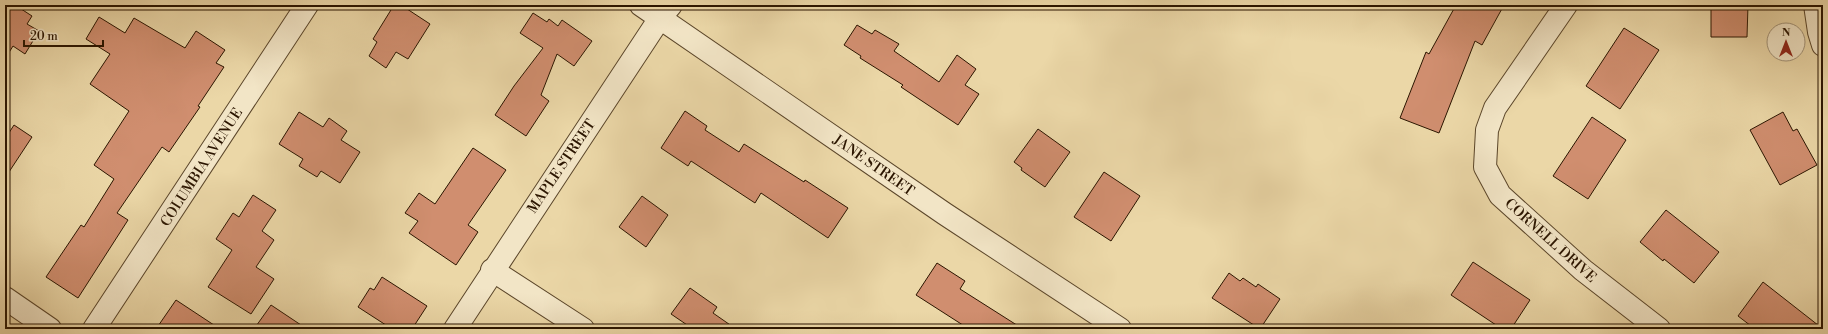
<svg xmlns="http://www.w3.org/2000/svg" width="1828" height="334" viewBox="0 0 1828 334" font-family="'Libre Bodoni',serif">
<rect width="100%" height="100%" fill="#ebd7a7"/>
<filter id="stains"><feTurbulence type="fractalNoise" baseFrequency=".005" numOctaves="4"/><feColorMatrix values="0 0 0 0 .2 0 0 0 0 .09 0 0 0 0 .02 0 0 0 .5 -.17"/></filter>
<radialGradient id="worn" r=".72"><stop offset=".6" stop-color="#630" stop-opacity="0"/><stop offset="1" stop-color="#630" stop-opacity=".3"/></radialGradient>
<!-- building -->
<g fill="#d08e6f" stroke="#2b1500">
<polygon points="5,5 15,5 32,16 27,24 39,31 25,54 13,46 5,59"/>
<polygon points="394,5 401,5 430,24 408,59 396,52 386,68 369,56 377,42 373,39"/>
<polygon points="1456,5 1504,5 1482,45 1475,41 1439,133 1400,118 1426,52 1429,54"/>
<polygon points="1714,5 1748,5 1747,37 1711,37 1711,7 1714,7"/>
<polygon points="533,13 547,22 549,19 558,26 562,20 592,41 574,66 557,54 541,95 549,101 526,136 495,115 514,86 543,48 520,33"/>
<polygon points="99,17 125,33 134,18 185,48 196,31 225,50 216,63 224,67 198,106 200,107 169,152 162,147 117,213 128,220 78,298 46,277 81,225 84,227 114,179 94,165 129,111 90,84 110,54 86,39"/>
<polygon points="857,25 872,34 875,30 899,44 894,51 939,82 957,55 976,69 965,85 979,94 958,125 901,87 903,85 860,58 861,56 844,45"/>
<polygon points="1624,28 1659,50 1620,109 1586,86"/>
<polygon points="685,111 707,126 705,130 739,152 744,144 804,182 805,180 848,208 828,238 761,193 755,203 691,161 688,166 661,148"/>
<polygon points="299,112 323,127 329,118 347,131 341,140 360,152 340,183 321,171 317,177 299,166 303,159 279,144"/>
<polygon points="1783,112 1793,131 1797,129 1817,165 1780,185 1750,130"/>
<polygon points="1592,117 1626,140 1588,199 1553,176"/>
<polygon points="14,125 32,137 5,178 5,139"/>
<polygon points="1038,129 1070,152 1045,187 1021,170 1022,168 1014,162"/>
<polygon points="473,148 506,170 468,225 478,232 456,265 409,233 418,221 405,213 419,193 435,204"/>
<polygon points="1104,172 1140,196 1111,241 1074,217"/>
<polygon points="253,195 276,210 262,231 274,240 256,267 274,279 251,314 208,287 232,250 216,239 233,213 239,217"/>
<polygon points="642,196 668,215 646,247 619,227"/>
<polygon points="1666,210 1719,252 1694,283 1664,259 1663,261 1640,242"/>
<polygon points="1473,262 1530,300 1511,329 1502,329 1451,295"/>
<polygon points="937,263 965,281 960,289 1023,329 969,329 916,295"/>
<polygon points="1229,273 1240,281 1243,278 1256,287 1258,284 1280,299 1260,329 1212,298"/>
<polygon points="382,277 427,306 412,329 392,329 358,307 370,288 374,290"/>
<polygon points="1763,282 1823,329 1755,329 1738,316"/>
<polygon points="690,288 717,307 713,313 736,329 693,329 671,314"/>
<polygon points="176,300 220,329 156,329"/>
<polygon points="271,305 307,329 254,329"/>
</g>
<g fill="none" stroke-linecap="round" stroke-linejoin="round">
<!-- minor casing -->
<g stroke="#5b462a" stroke-width="24">
<g id="minor">
<polyline points="641,5 945,214 1120,329"/>
<polyline points="1566,5 1495,108 1487,130 1485,167 1500,195 1583,270 1659,329"/>
<polyline points="1815,5 1819,32 1823,45"/>
<polyline points="492,270 583,329"/>
<polyline points="5,298 50,329"/>
<polyline points="94,329 307,5"/>
<polyline points="455,329 660,18 671,5"/>
</g>
</g>
<!-- minor -->
<use href="#minor" stroke="#f2e5c6" stroke-width="22"/>
</g>
<g text-anchor="middle" stroke-width="3" stroke-linejoin="round" paint-order="stroke">
<!-- street labels -->
<g font-size="14" fill="#2b1500" stroke="#f2e5c6">
<text transform="translate(874 165) rotate(35)" y="5">JANE STREET</text>
<text transform="translate(561 166) rotate(-56)" y="5">MAPLE STREET</text>
<text transform="translate(201 167) rotate(-57)" y="5">COLUMBIA AVENUE</text>
<text transform="translate(1551 240) rotate(42)" y="5">CORNELL DRIVE</text>
</g>
</g>
<!-- margin -->
<rect width="1828" height="334" fill="none" stroke="#ebd7a7" stroke-width="20"/>
<rect x="6" y="6" width="1816" height="322" fill="none" stroke="#2b1500" stroke-width="2"/>
<rect x="10" y="10" width="1808" height="314" fill="none" stroke="#2b1500"/>
<!-- north arrow -->
<g transform="translate(1786 42)"><circle r="19" fill="#f2e5c6" stroke="#a29277"/>
<path d="M0-3L7 15L0 10L-7 15Z" fill="#8f2418"/>
<text y="-6" font-size="11" font-weight="bold" text-anchor="middle" fill="#2b1500">N</text>
</g>
<!-- scale -->
<path d="M24 40v6h79v-6" fill="none" stroke="#2b1500" stroke-width="2"/>
<text x="30" y="40" font-size="12" fill="#2b1500" stroke="#f2e5c6" stroke-width="3" paint-order="stroke">20 m</text>
<rect width="100%" height="100%" filter="url(#stains)"/>
<rect width="100%" height="100%" fill="url(#worn)"/>
</svg>
